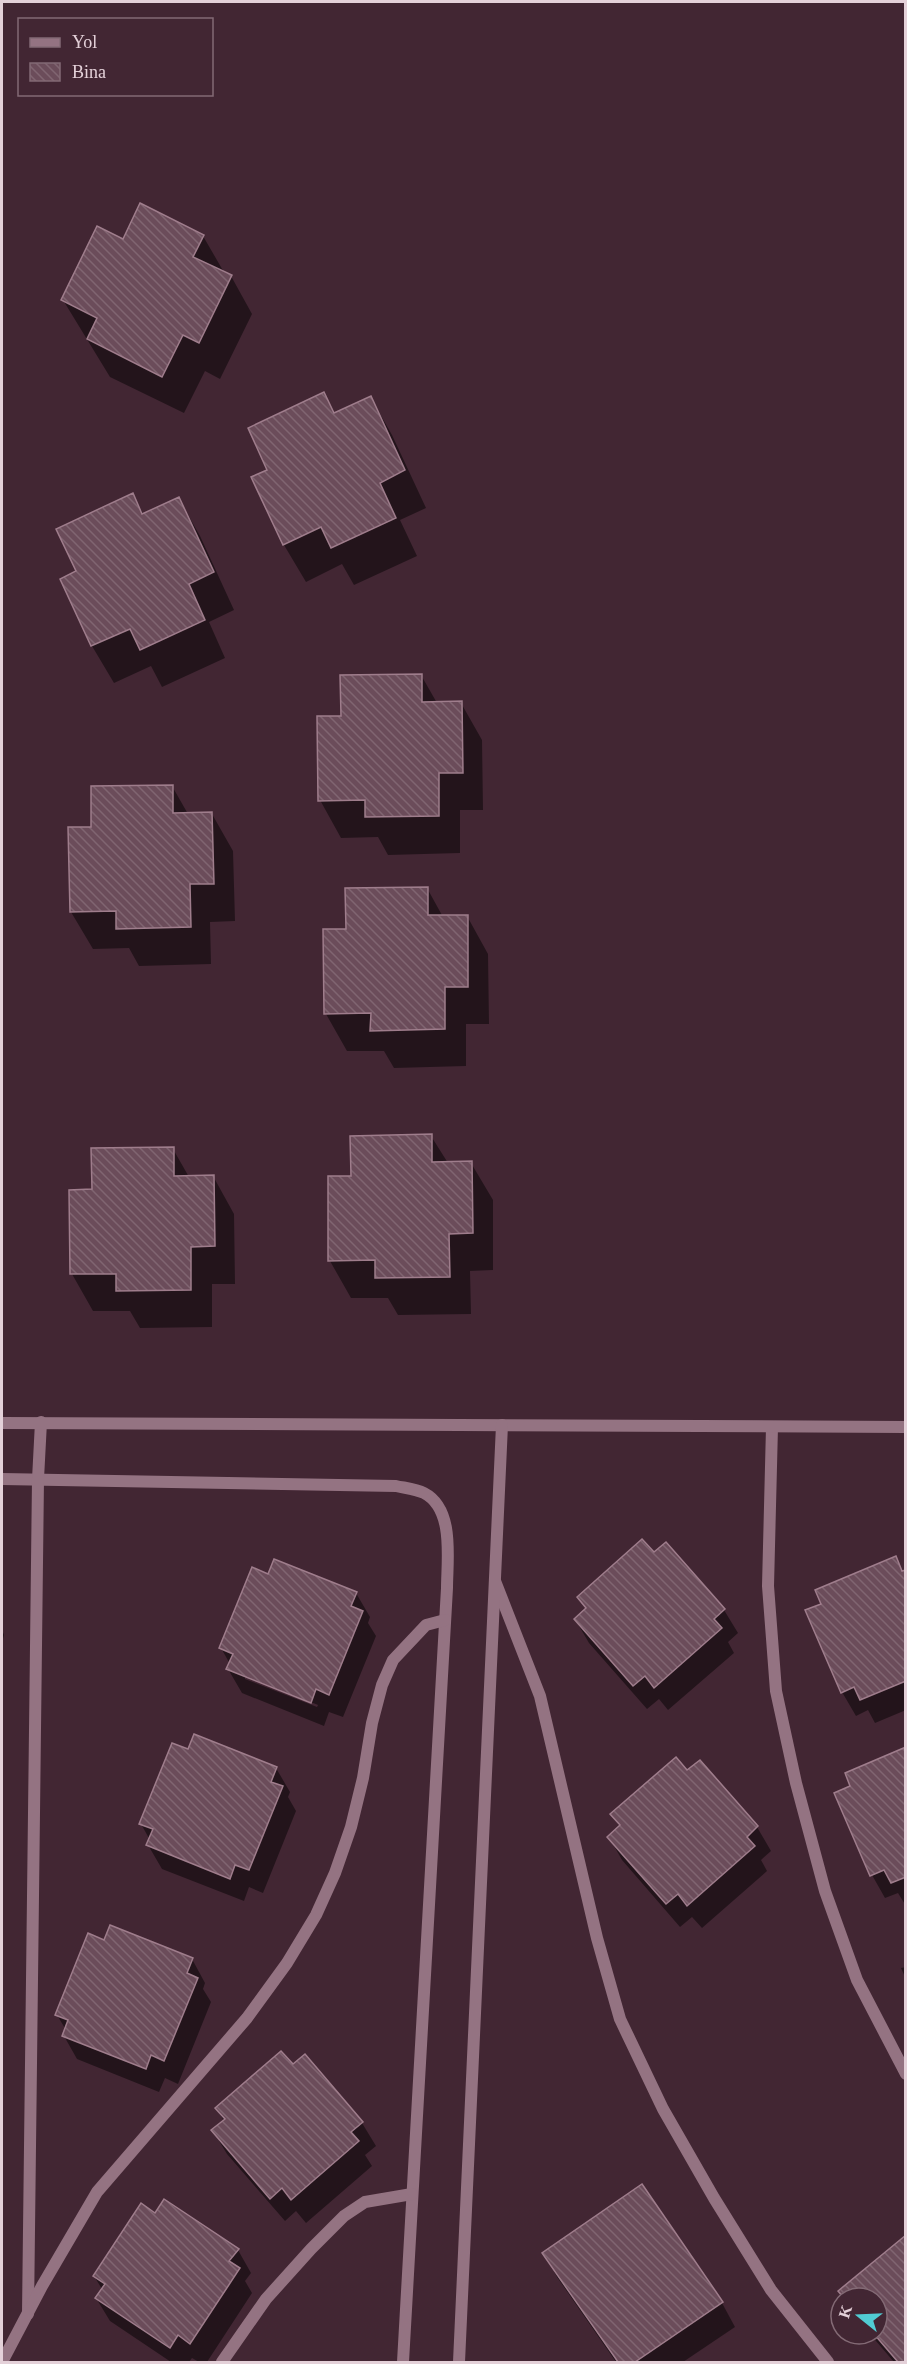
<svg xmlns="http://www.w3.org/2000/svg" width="907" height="2364" viewBox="0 0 907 2364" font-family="Georgia,serif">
<defs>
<pattern id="building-back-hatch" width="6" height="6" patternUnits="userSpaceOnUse" patternTransform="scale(1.5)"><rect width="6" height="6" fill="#6b4c5a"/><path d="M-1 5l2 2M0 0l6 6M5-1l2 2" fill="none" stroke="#806571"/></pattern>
</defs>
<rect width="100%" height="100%" fill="#422633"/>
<!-- shadow -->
<g fill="#0007" fill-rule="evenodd">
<polygon points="203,236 225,274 231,276 252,314 220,379 205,371 184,413 110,377 63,300 123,241"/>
<polygon points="324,394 335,414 371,398 392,435 426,508 400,520 417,556 354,585 342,564 306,582 284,545 253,478 269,471"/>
<polygon points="132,495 144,515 179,499 200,536 234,610 209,622 225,658 162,687 151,666 114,683 92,646 62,579 78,572"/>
<polygon points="421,675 437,703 461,703 482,740 483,810 460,810 460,853 388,855 378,837 341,838 320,800 342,717"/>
<polygon points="172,786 188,814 212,814 233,851 235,921 210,922 211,964 139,966 129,948 93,949 71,912 93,828"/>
<polygon points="427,888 443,917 467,916 488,954 489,1024 466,1024 466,1066 394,1068 384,1051 347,1051 326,1014 347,930"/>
<polygon points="431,1136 448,1163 471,1163 493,1200 493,1270 470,1271 471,1314 398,1315 388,1298 351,1298 330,1261 352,1177"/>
<polygon points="173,1149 189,1177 213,1176 234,1214 235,1284 212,1284 212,1327 140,1328 130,1311 93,1311 72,1274 93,1191"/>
<polygon points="654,1554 724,1610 738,1633 728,1642 734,1653 668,1710 659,1699 647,1709 589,1643 575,1619 586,1610 579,1597"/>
<polygon points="895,1558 904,1573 906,1572 906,1710 875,1723 868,1710 856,1716 842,1692 823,1604"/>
<path d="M269,1576L356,1593L370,1617L368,1623L376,1636L343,1717L329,1712L324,1726L242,1693L228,1669L230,1664L221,1648ZM245,1675L318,1705L317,1707L245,1679Z"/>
<polygon points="2,1630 4,1635 2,1642"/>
<polygon points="906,1749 906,1906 898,1893 885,1898 872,1875 852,1787"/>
<polygon points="189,1751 276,1768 290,1792 288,1797 296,1811 263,1893 249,1887 244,1901 162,1869 148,1845 150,1840 141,1824"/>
<polygon points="612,1814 757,1827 771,1851 761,1860 767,1871 702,1928 692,1917 680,1927 622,1860 609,1837 620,1827"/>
<polygon points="104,1942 192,1959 205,1983 203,1989 211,2002 178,2084 165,2078 159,2092 77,2059 64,2036 66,2030 57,2015"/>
<polygon points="906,1967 906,1979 901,1968"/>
<polygon points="293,2066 362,2123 376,2146 365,2155 372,2166 306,2223 296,2211 285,2221 227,2154 213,2131 224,2121 217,2109"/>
<polygon points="641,2186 722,2303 735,2327 683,2362 616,2362 557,2277 544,2253"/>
<polygon points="906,2237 906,2362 894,2362 870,2334 877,2334 877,2298 844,2298"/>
<polygon points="238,2250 251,2273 245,2281 252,2293 207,2362 199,2362 192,2358 189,2362 171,2362 110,2321 96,2298 102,2289 94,2276"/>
</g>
<!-- building -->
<g fill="url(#building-back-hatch)" stroke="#9f7d8c" stroke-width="1.5">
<polygon points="140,203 204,235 193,257 232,275 199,343 183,335 162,377 87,339 97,318 61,300 97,226 123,239"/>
<polygon points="324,392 334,413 371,396 405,470 380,483 396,518 331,548 321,527 283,545 251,477 267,470 248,428"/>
<polygon points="133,493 142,514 179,497 214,572 189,584 205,620 140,650 130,629 91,646 60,579 76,571 56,529"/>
<polygon points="422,674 422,702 462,701 463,773 439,773 439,816 365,817 365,800 318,801 317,716 341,716 340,675"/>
<polygon points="173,785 173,813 212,812 214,884 190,884 191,927 116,929 116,911 70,912 68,827 91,827 91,786"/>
<polygon points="428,887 428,915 468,915 468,987 445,987 445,1029 370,1031 371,1013 324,1014 323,929 346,929 345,888"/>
<polygon points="432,1134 432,1162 472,1161 473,1233 449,1234 450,1277 375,1278 375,1260 328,1261 328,1176 351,1176 350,1136"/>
<polygon points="174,1147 174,1176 214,1175 215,1246 191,1247 191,1290 116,1291 116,1274 70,1274 69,1190 92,1189 91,1148"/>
<polygon points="642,1539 654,1552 666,1542 725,1609 714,1619 722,1628 654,1688 645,1676 633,1686 574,1619 586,1608 577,1597"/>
<polygon points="896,1556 902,1571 906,1570 906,1681 860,1700 854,1687 841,1693 805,1610 821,1604 815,1590"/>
<polygon points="274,1559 357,1592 351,1606 363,1611 329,1695 316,1689 311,1703 226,1669 233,1654 219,1648 252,1567 268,1574"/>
<polygon points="194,1734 277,1767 271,1782 283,1786 249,1870 235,1865 230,1879 146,1845 153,1829 139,1824 172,1743 188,1749"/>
<polygon points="906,1747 906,1877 891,1883 884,1870 870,1876 834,1793 850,1786 845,1773"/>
<polygon points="676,1757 687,1770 700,1760 758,1826 747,1837 755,1846 687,1906 678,1894 666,1904 607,1837 620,1825 610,1814"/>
<polygon points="110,1925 193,1958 187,1973 198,1978 164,2061 151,2055 146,2069 62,2036 68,2020 55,2015 88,1933 104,1940"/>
<polygon points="281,2051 293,2064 305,2054 363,2122 351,2132 359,2141 291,2200 282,2188 270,2199 211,2130 225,2119 215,2108"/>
<polygon points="642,2184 723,2302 635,2362 618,2362 542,2253"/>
<polygon points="164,2199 239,2249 229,2261 240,2268 190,2344 178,2335 170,2348 95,2298 105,2284 93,2276 141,2203 155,2213"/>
<polygon points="906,2235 906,2362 898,2362 874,2334 877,2334 877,2298 844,2298 838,2291"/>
</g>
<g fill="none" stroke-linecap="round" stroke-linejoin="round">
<!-- lane -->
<g stroke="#947382" stroke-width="12">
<polyline points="772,1427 768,1586 776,1691 796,1783 825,1891 857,1980 906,2074"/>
<path d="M2,1479L396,1486C405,1488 416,1489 424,1493C455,1509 447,1560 447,1588L403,2362"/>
<polyline points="495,1581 540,1696 597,1938 620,2019 663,2109 714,2198 771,2290 828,2362"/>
<polyline points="28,2314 38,1479 41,1422"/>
<polyline points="2,2362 42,2286 97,2192 247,2018 287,1963 316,1915 335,1873 351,1827 363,1778 372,1723 382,1685 393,1660 426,1625 445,1620"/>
<polyline points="222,2362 266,2299 311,2249 344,2216 365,2202 412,2194"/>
</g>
<!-- street -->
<g stroke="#947382" stroke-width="12">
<polyline points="2,1423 906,1427"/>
<polyline points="459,2362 502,1425"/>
</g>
</g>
<!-- border -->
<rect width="907" height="2364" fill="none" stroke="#e4d1d9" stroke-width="6"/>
<!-- legend -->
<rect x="18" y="18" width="195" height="78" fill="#422633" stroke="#836a75" stroke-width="1.5"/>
<rect x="30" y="38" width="30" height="9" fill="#947382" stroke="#836a75" stroke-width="1.5"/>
<text x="72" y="48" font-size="18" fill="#e4d1d9">Yol</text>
<rect x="30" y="63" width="30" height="18" fill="url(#building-back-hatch)" stroke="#836a75" stroke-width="1.5"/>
<text x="72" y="78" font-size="18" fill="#e4d1d9">Bina</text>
<!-- north arrow -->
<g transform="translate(859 2316) rotate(288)"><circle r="28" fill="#422633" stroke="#836a75" stroke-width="1.5"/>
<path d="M0-4.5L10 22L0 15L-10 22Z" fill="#51ccd3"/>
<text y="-9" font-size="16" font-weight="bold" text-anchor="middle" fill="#e4d1d9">K</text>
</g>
</svg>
